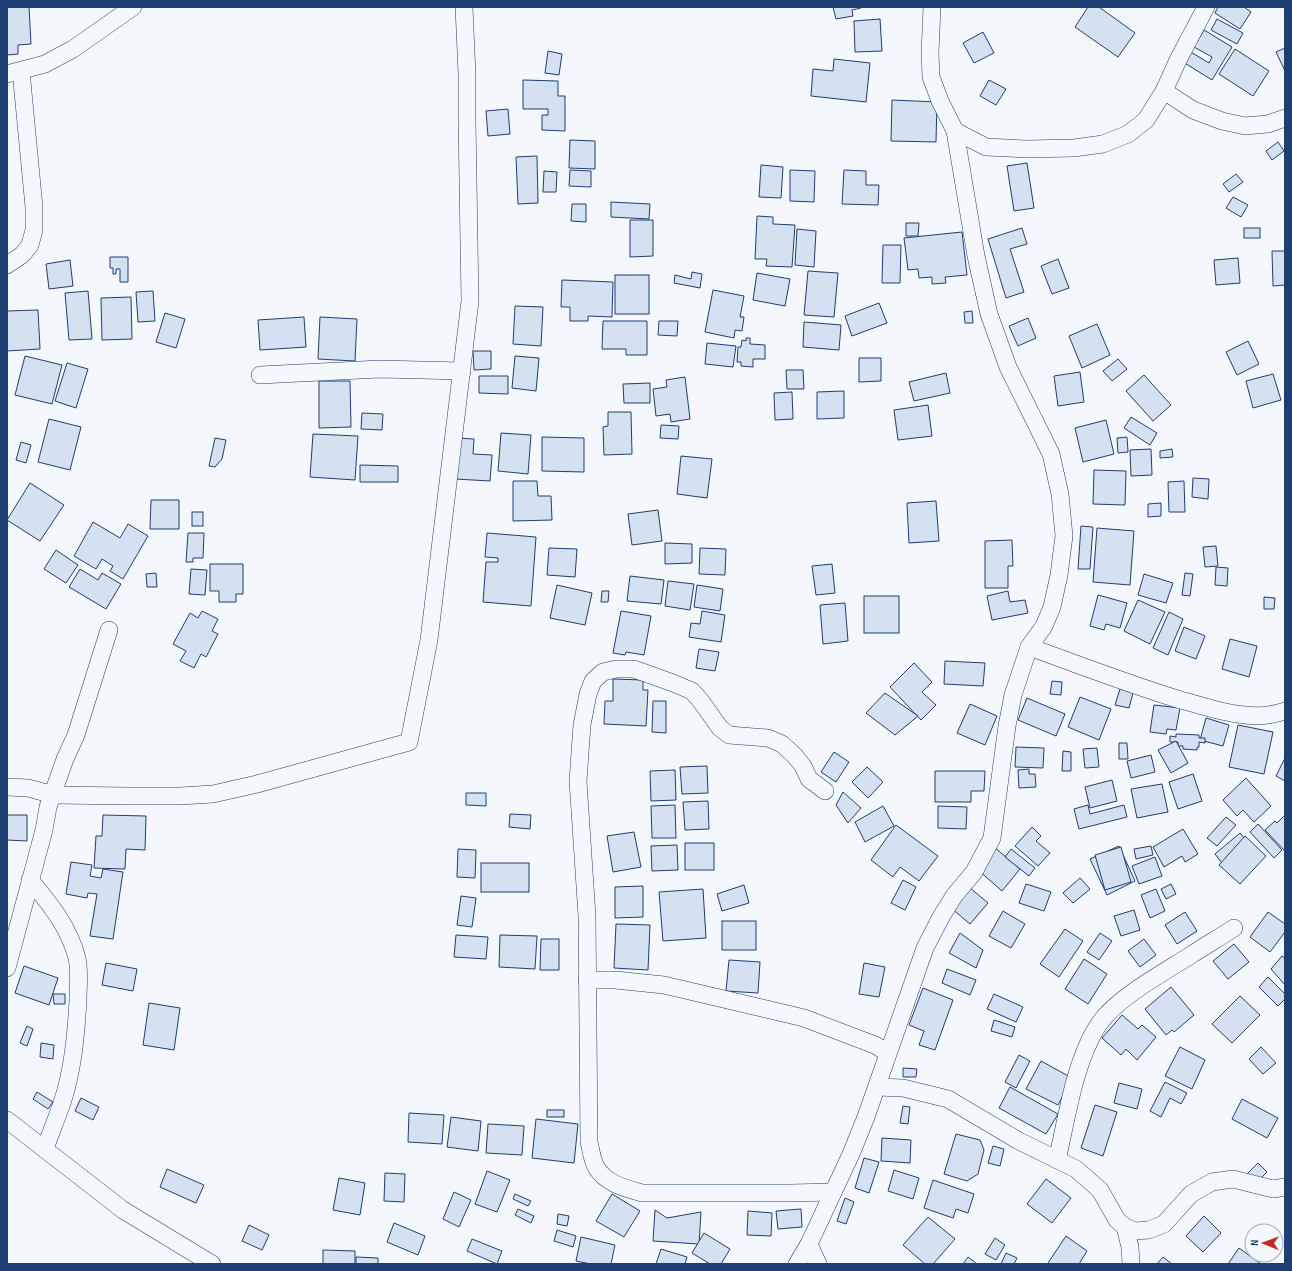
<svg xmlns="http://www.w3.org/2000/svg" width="1292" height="1271" viewBox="0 0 1292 1271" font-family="'Sofia Sans Condensed',sans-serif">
<rect width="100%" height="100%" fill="#f4f7fb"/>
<!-- building -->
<g fill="#d5e0f0" stroke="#1d3f73">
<polygon points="7,7 29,7 31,44 18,45 18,54 7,55"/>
<polygon points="833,7 860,7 861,8 852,10 853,16 836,19"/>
<polygon points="1088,7 1099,7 1135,33 1118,57 1075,27"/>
<polygon points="1218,7 1244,7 1251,12 1240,29 1215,13"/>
<polygon points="880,19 882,51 855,52 854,21"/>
<polygon points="1217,19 1243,33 1237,44 1211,30"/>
<polygon points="1204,30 1232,47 1212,80 1183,62 1189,51 1209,63 1212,57 1194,47"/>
<polygon points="983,32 994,53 974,63 963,43"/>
<polygon points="1285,48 1285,71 1276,52"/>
<polygon points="1235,49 1269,71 1253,96 1219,74"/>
<polygon points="548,51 562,54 559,75 545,73"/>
<polygon points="834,59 870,63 866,102 811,96 813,69 833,71"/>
<polygon points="523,80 558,81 558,96 565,96 565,131 542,130 542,115 548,115 548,109 523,109"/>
<polygon points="989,80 1006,89 996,105 980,96"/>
<polygon points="892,100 937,102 936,142 891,141"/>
<polygon points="508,109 510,134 488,136 486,111"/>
<polygon points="570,140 595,141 595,169 569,168"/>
<polygon points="1278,142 1284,151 1272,160 1266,151"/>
<polygon points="537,156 538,203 518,204 516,157"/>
<polygon points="1027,163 1034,208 1014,211 1007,166"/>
<polygon points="761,165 783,167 781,198 759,197"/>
<polygon points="570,170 591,171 591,187 569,186"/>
<polygon points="790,170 815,171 814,202 790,201"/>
<polygon points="844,170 866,171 866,185 879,185 878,205 842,204"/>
<polygon points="544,171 557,172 556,192 543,192"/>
<polygon points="1236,174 1243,182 1229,192 1223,184"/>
<polygon points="1233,197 1248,205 1241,217 1226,208"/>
<polygon points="611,202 650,204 649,219 611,217"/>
<polygon points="572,204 586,204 586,222 571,221"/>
<polygon points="757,216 773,217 773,224 795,225 792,267 766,266 767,259 755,259"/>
<polygon points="630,220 653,220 653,256 630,257"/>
<polygon points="906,223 919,223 918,236 906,236"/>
<polygon points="1022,228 1027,244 1010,249 1024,292 1006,298 988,239"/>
<rect x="1244" y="228" width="16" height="10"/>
<polygon points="797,229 816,231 814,267 795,265"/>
<polygon points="962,232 967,275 945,277 946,283 932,284 932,277 919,278 918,269 908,270 904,238"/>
<polygon points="883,245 901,245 900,283 882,283"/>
<polygon points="1272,251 1285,251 1285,285 1273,286"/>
<polygon points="110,257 128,257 128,282 120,282 120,269 116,269 116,274 113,274 113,268 110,268"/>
<polygon points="1238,258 1240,283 1216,285 1214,260"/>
<polygon points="1058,259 1069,288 1052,294 1041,266"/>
<polygon points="70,260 73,286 49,289 46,264"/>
<polygon points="808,271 838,273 834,317 804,315"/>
<polygon points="692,272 702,274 700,288 674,283 675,275 691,279"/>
<polygon points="757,273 790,279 785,306 753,300"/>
<rect x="615" y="275" width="34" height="39"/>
<polygon points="562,280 613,282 612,317 588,316 588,321 570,321 570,307 561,307"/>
<polygon points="713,290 744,296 740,317 744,317 742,331 735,330 734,338 705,332"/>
<polygon points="88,291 92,339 69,340 65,293"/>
<polygon points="153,291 155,321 138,322 136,292"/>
<polygon points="131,297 132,339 102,340 101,298"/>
<polygon points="879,303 887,323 852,336 845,316"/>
<polygon points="515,306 543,307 541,346 513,344"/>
<polygon points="38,310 40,349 7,351 7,311"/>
<polygon points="972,311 973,323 965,323 964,312"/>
<polygon points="165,313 185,319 176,348 156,342"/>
<polygon points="304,317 306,347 260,350 258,320"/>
<polygon points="320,317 357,319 355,361 318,359"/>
<polygon points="1028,318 1036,338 1018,346 1009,326"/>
<polygon points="603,321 647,321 647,355 626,355 626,349 602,349"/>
<polygon points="659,321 678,321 677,336 658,335"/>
<polygon points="804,322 841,325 839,350 803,347"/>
<polygon points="1097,324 1110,355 1082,368 1069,336"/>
<polygon points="746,338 750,338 750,344 765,345 765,359 753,359 753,367 741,366 741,362 737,362 738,347 741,347 742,340 746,341"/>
<polygon points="1248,341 1259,364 1237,375 1226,352"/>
<polygon points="707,343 736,346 733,367 705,364"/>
<polygon points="473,351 491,351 491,369 474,370"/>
<polygon points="25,356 62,365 52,404 15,395"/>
<polygon points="515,356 539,358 536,391 512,388"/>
<polygon points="859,358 881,358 881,381 859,382"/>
<polygon points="1118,359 1127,369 1112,381 1103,371"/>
<polygon points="67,363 88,369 76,408 55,401"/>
<polygon points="786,370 803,370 804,389 787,389"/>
<polygon points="1080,372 1084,402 1058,406 1054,376"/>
<polygon points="946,373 950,393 914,401 909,382"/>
<polygon points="1273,374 1281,400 1253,408 1246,381"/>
<polygon points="1144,375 1171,405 1153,421 1126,391"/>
<polygon points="479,376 508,376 508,394 479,393"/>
<polygon points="685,377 690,419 671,422 670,414 656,416 653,389 667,387 666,380"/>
<polygon points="319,381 350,381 351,427 319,428"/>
<polygon points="650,383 650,403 624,403 623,384"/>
<polygon points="844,391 844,418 817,419 817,392"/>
<polygon points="792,392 793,419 775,420 774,393"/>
<polygon points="928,405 932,436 898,440 894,410"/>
<polygon points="608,412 631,412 632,454 604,455 603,427 608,426"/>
<polygon points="362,413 383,414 382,430 361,429"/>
<polygon points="1131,417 1157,433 1150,445 1124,428"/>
<polygon points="49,419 81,427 70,470 38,462"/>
<polygon points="1106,420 1114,454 1083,462 1075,428"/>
<polygon points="661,425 679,426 678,439 660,438"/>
<polygon points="501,433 531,435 528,474 498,471"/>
<polygon points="313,434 358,436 355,480 310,477"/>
<polygon points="542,437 584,438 584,472 542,471"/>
<polygon points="1127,437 1128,452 1118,453 1117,438"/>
<polygon points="215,438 226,440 222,459 215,467 209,466"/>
<polygon points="457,438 474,439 473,454 492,455 490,481 455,479"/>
<polygon points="21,442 31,445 26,463 16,460"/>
<polygon points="1151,449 1152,475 1131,476 1130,450"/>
<polygon points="1172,449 1173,457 1160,458 1160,451"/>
<polygon points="681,456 712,459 707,498 677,494"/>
<polygon points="360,465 398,466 398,482 360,482"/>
<polygon points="1094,470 1126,471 1125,505 1093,504"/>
<polygon points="1193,478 1209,479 1208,499 1192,497"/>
<polygon points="513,481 537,481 538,496 551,496 552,520 513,521"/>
<polygon points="1184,481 1185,512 1169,512 1168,482"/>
<polygon points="30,483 64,505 40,541 7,520"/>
<polygon points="151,500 179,500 179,529 150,529"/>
<polygon points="936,501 939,541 909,543 907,503"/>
<polygon points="1161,503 1161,516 1148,517 1148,504"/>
<polygon points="658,510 662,541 632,545 628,514"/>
<rect x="192" y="512" width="11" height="14"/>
<polygon points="93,522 120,538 128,524 148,536 123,579 110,571 113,566 102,559 96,569 74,556"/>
<polygon points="1081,526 1093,527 1090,569 1078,569"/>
<polygon points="1097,528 1134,531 1130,585 1093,582"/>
<polygon points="188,533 204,533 203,558 193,558 193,562 186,562"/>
<polygon points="487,533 536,537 531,606 483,602 486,562 498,562 498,558 485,557"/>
<polygon points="1012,540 1013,566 1008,566 1008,588 985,588 985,541"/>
<polygon points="665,543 692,544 692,563 665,564"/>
<polygon points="1216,546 1218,566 1205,567 1203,547"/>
<polygon points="549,548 577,549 575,577 547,575"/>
<polygon points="700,548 726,549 725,575 699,574"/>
<polygon points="56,550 78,565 66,583 44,569"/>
<polygon points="210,564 243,564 243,594 236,594 236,602 219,602 219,591 210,591"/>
<polygon points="832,564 835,593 816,595 812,566"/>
<polygon points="1216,567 1228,568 1227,586 1215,585"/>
<polygon points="80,569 98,580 102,573 121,584 106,609 69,587"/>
<polygon points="191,569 207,570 205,595 189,594"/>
<polygon points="156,573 157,587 147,587 146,574"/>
<polygon points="1185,573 1193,574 1190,596 1182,595"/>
<polygon points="1144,574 1173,583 1166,603 1138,595"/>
<polygon points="630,576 664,580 661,604 627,601"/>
<polygon points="668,581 694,584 690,610 665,606"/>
<polygon points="557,585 592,593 585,625 550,618"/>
<polygon points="697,585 723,589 720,611 694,607"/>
<polygon points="602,591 609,591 608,602 601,602"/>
<polygon points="1008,591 1010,602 1025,600 1028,613 992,620 987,596"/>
<polygon points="1098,595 1127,603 1120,628 1106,624 1104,630 1090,626"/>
<rect x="864" y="596" width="35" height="37"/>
<polygon points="1264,597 1275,598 1274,609 1264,609"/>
<polygon points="1138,600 1165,612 1150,644 1124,631"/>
<polygon points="845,603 848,641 823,644 820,605"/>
<polygon points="202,611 218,619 212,631 218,634 206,657 201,654 194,668 180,661 186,651 173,644 190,613 198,618"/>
<polygon points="621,611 651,616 644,655 626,652 625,655 613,653"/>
<polygon points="702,611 725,615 721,642 689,637 691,623 700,624"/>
<polygon points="1169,612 1183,619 1168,655 1153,648"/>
<polygon points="1184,627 1205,636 1196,659 1175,651"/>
<polygon points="1230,639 1257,646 1249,677 1222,669"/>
<polygon points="699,649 719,652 715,671 696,668"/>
<polygon points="945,661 985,663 983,686 944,684"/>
<polygon points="914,663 932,682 922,692 936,705 921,720 890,687"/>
<polygon points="613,679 643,680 643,690 648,690 646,726 604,724 605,701 613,701"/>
<polygon points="1052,681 1062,682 1061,695 1050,694"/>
<polygon points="1120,689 1133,693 1129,708 1115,705"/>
<polygon points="885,693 918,716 895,735 866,713"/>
<polygon points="1080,697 1111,709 1099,740 1068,727"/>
<polygon points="1027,698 1065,714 1056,736 1018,720"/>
<polygon points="653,701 666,701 666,733 652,732"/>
<polygon points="970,704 997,716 985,745 957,733"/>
<polygon points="1154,705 1180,708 1176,730 1167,729 1166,734 1150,732"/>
<polygon points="1206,718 1229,725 1223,746 1200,740"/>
<polygon points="1238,725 1273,732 1264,774 1229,767"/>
<polygon points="1176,734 1199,735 1199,738 1205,738 1205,743 1199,742 1199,747 1197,747 1197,750 1183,749 1183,746 1178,746 1178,742 1170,742 1170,736 1176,737"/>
<polygon points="1176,741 1188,763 1171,773 1158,750"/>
<polygon points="1119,743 1127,743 1128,759 1119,759"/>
<polygon points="1016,747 1044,748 1043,768 1015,767"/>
<polygon points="1097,748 1099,767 1085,768 1083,749"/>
<polygon points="1063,751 1071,752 1071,771 1062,771"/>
<polygon points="834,752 849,762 836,782 821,772"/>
<polygon points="1151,755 1155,772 1131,778 1127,761"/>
<polygon points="1285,758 1285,781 1276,776"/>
<polygon points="707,766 708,793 682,794 680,767"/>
<polygon points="867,767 883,782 868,798 852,782"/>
<polygon points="1029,769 1029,774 1035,774 1036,787 1019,788 1018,770"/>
<polygon points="675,770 676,800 651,801 650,771"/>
<polygon points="935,771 985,771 984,791 971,791 971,802 935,802"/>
<polygon points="1193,774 1202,801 1178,809 1169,782"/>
<polygon points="1246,778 1271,806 1254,822 1243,810 1237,816 1223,800"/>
<polygon points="1112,780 1117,801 1090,808 1085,787"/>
<polygon points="1162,784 1168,812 1137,818 1131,789"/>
<polygon points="843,792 861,808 848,823 836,805"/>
<polygon points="466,793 486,793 486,806 466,805"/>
<polygon points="708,801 709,829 685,830 683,802"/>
<polygon points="675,805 676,838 652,838 651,806"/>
<polygon points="1088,805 1090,814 1124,805 1127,817 1079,829 1074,809"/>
<polygon points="883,806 894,826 865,842 855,822"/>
<polygon points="938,806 967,807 966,829 938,828"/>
<polygon points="510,814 531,815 530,829 509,827"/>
<polygon points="7,815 27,815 27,841 7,840"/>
<polygon points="103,815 146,816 145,850 126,849 125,869 94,868 96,836 102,836"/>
<polygon points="1285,815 1285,851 1265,830 1275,821 1277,823"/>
<polygon points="1226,817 1236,825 1217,846 1207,838"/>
<polygon points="1258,824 1282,850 1274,858 1250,832"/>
<polygon points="896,825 938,856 919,881 900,867 893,877 871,860"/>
<polygon points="1032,827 1041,836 1036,841 1050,853 1038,866 1015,846"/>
<polygon points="1183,829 1198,854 1185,862 1182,856 1164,867 1153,847"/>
<polygon points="634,832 641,867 613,872 607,836"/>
<polygon points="1240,833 1254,850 1228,871 1215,854"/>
<polygon points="1245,836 1266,856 1240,884 1219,865"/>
<rect x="685" y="843" width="29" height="27"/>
<polygon points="677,845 678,870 652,871 651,846"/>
<polygon points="1119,846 1135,881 1107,895 1090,859"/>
<polygon points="1151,846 1153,855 1136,859 1134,849"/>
<polygon points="994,847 1020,869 1002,891 977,869"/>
<polygon points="1121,847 1131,882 1105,890 1095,855"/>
<polygon points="458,849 476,850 475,878 457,877"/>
<polygon points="1011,849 1035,868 1029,876 1005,857"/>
<polygon points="1155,857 1162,876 1139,884 1132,866"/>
<polygon points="71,862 92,865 90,876 101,878 103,869 123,872 113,939 90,936 97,894 88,893 87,898 66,894"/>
<rect x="481" y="863" width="48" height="29"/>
<polygon points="1080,878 1090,889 1073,903 1063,893"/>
<polygon points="903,880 916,887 905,910 891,903"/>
<polygon points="1026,884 1051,892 1044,911 1019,903"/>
<polygon points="1171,884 1176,894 1166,899 1161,889"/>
<polygon points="744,885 749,903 722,911 717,894"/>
<polygon points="643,886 643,917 615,918 615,887"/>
<polygon points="969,887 988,903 970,924 951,908"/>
<polygon points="703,889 706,938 663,941 659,892"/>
<polygon points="1156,889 1165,911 1150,918 1141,895"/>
<polygon points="461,896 476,898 472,927 457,925"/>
<polygon points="1134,910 1140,930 1121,936 1114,916"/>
<polygon points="1003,911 1025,924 1011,948 989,936"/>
<polygon points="1185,912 1197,931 1177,944 1165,925"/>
<polygon points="1268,912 1285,924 1285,932 1270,952 1250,937"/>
<rect x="722" y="921" width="34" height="29"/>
<polygon points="616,924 650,925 648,970 614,968"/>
<polygon points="1065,929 1083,941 1059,977 1040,964"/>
<polygon points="960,933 983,950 976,968 949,953"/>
<polygon points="1100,933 1112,941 1099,960 1087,952"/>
<polygon points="456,935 488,937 486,959 454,957"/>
<polygon points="500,935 537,936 535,969 499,967"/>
<polygon points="541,939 559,939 559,970 540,970"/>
<polygon points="1144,939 1156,955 1140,967 1128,951"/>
<polygon points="1234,944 1249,962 1228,979 1213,961"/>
<polygon points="1282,956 1285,958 1285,985 1271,969"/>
<polygon points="1084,959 1107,974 1088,1004 1065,989"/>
<polygon points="729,960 760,962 758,993 726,991"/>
<polygon points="106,963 137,969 133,991 102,985"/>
<polygon points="864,963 885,967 879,997 859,994"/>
<polygon points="24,966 58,978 49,1005 15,993"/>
<polygon points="947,969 976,980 970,995 942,983"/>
<polygon points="1268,977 1285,994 1285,999 1278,1006 1259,987"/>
<polygon points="1171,987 1194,1015 1174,1032 1172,1030 1166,1035 1145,1009"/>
<polygon points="923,988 953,1000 935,1050 919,1045 924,1031 909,1025"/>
<polygon points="53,994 65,994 65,1004 54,1004"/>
<polygon points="994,994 1023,1007 1016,1022 987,1009"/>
<polygon points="1240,996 1260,1015 1232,1043 1212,1024"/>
<polygon points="149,1003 180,1008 174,1050 143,1045"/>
<polygon points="1122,1015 1138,1029 1142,1025 1156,1037 1137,1060 1126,1049 1121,1055 1102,1038"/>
<polygon points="994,1020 1015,1027 1012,1037 991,1031"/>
<polygon points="27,1026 33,1029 27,1046 20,1043"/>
<polygon points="41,1043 54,1045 53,1059 40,1057"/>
<polygon points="1180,1047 1205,1060 1192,1089 1165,1076"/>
<polygon points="1261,1047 1276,1063 1263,1074 1249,1059"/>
<polygon points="1019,1055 1030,1061 1016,1088 1005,1082"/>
<polygon points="1041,1061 1072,1078 1058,1105 1026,1089"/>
<polygon points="903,1068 917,1069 916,1077 903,1077"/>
<polygon points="1165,1082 1187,1093 1181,1104 1170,1098 1161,1117 1150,1111"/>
<polygon points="1119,1083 1142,1089 1137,1109 1114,1103"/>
<polygon points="1010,1087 1058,1114 1046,1134 999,1108"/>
<polygon points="37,1092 53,1102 48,1109 33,1099"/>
<polygon points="81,1098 99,1107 93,1120 75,1111"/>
<polygon points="1242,1099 1278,1118 1267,1138 1232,1119"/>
<polygon points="1095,1105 1117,1112 1103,1156 1081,1148"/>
<polygon points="903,1106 910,1107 908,1124 900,1123"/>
<rect x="547" y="1110" width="17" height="7"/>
<polygon points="409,1113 444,1115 442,1144 408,1142"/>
<polygon points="451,1117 481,1121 478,1151 447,1147"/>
<polygon points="536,1119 578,1124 574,1163 532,1158"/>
<polygon points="488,1124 524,1126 522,1155 486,1153"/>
<polygon points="956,1134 980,1140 984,1150 978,1174 967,1181 944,1174"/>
<polygon points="882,1138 911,1140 910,1163 881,1161"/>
<polygon points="993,1146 1004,1149 1000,1166 988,1163"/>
<polygon points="864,1158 879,1162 869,1193 855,1188"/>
<polygon points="1258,1163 1267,1172 1255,1184 1246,1175"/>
<polygon points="167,1169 204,1185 196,1203 160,1187"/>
<polygon points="894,1170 919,1178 913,1199 888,1191"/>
<polygon points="487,1171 510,1180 497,1212 475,1204"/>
<polygon points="385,1173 405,1174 404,1202 384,1201"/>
<polygon points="339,1178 365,1183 360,1215 333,1210"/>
<polygon points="1046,1179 1071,1198 1052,1223 1027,1204"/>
<polygon points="933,1180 974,1194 968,1213 956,1209 953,1218 924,1208"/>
<polygon points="454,1192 471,1200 459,1227 443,1219"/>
<polygon points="515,1194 531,1201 528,1206 513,1199"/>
<polygon points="612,1194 640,1211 624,1237 596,1221"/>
<polygon points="845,1198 854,1202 846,1224 837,1221"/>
<polygon points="518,1209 534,1216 531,1223 515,1215"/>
<polygon points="801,1209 802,1227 778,1229 776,1211"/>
<polygon points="655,1210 667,1218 701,1212 699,1244 653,1241"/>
<polygon points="748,1211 772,1213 771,1236 747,1235"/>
<polygon points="558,1214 569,1216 567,1226 557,1224"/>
<polygon points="1204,1216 1221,1233 1203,1252 1186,1236"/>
<polygon points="928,1217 955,1239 933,1264 925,1264 903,1245"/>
<polygon points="394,1223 425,1236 418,1255 387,1242"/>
<polygon points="249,1225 269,1235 262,1250 242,1241"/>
<polygon points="557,1230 576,1236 573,1247 554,1241"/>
<polygon points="704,1233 730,1249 721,1264 710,1264 692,1253"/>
<polygon points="1066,1236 1087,1251 1079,1264 1049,1264 1048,1263"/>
<polygon points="581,1237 615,1245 611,1264 591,1264 576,1261"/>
<polygon points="995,1238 1005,1245 996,1260 985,1254"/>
<polygon points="472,1239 502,1251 497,1264 467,1251"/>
<polygon points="1239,1248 1261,1264 1228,1264"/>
<polygon points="661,1249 687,1257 685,1264 656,1264"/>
<polygon points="323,1250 355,1251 355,1264 323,1264"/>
<polygon points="1006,1253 1017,1258 1014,1264 1001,1264"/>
<polygon points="356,1257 378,1258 378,1264 356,1264"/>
<polygon points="968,1257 977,1264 963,1264"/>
<polygon points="1163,1257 1172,1264 1157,1264"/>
</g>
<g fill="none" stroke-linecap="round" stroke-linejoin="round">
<!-- minor casing -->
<g stroke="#1d3f73" stroke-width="18">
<g id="minor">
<polyline points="7,74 45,64 73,49 133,7"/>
<polyline points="1164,91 1193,110 1222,121 1245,126 1268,124 1285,118"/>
<polyline points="955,131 986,147 1027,149 1074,148 1103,144 1128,134 1146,120 1164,91 1178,60 1206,7"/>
<polyline points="7,265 22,255 30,245 34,230 34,207 21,71"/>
<polyline points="260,375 380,369 462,371"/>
<path d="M1029,647C1080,665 1131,685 1184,701C1204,706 1225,714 1246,715C1259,717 1273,715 1285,711"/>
<polyline points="7,787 28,788 54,795 128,796 180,796 213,794 257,784 409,742 429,640 470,301 467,121 467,75 464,7"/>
<path d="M825,791L809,779L803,766L795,756L782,744L768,738L729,735L720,728L700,700L692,691L673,683L634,669H616L603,672L593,681L588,694L582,725L578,781L587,916L589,1142C591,1150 592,1160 596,1167C606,1184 625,1188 642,1193H791L833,1192"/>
<path d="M30,880C50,904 69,927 77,958C80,971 78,987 78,1000C76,1035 73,1070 62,1103C57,1118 50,1134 45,1149"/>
<polyline points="7,968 44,830 48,807 65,759 76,735 109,630"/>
<polyline points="587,980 615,980 664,985 804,1018 859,1039 875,1045 888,1053"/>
<polyline points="877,1087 903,1088 948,1099 1019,1141 1076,1169 1100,1190 1117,1220 1125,1227 1135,1231 1149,1230 1164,1224 1191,1194 1212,1182 1233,1179 1273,1189 1285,1187"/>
<polyline points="7,1120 123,1210 212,1264"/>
<path d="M1057,1160C1067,1118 1074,1064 1097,1027C1114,999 1163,973 1191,955C1205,946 1220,937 1234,928"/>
<polyline points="1125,1227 1130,1247 1131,1264"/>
<polyline points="809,1244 818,1264"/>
<polyline points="797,1264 809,1244 851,1154 866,1117 925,948 941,917 954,896 974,872 992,838 1007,726 1013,695 1029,647 1044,626 1052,607 1059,575 1064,536 1060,494 1051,454 1008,367 989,314 976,256 955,131 940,101 931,77 930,53 932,7"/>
</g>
</g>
<!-- minor -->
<use href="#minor" stroke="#f4f7fb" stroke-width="17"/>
</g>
<!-- border -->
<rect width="1292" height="1271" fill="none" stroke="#1d3f73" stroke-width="16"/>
<!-- north arrow -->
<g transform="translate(1264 1243) rotate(271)"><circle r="19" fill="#f4f7fb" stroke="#9eadc5"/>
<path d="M0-3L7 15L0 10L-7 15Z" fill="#c62828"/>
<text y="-6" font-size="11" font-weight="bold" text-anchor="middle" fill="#1d3f73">N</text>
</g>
</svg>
